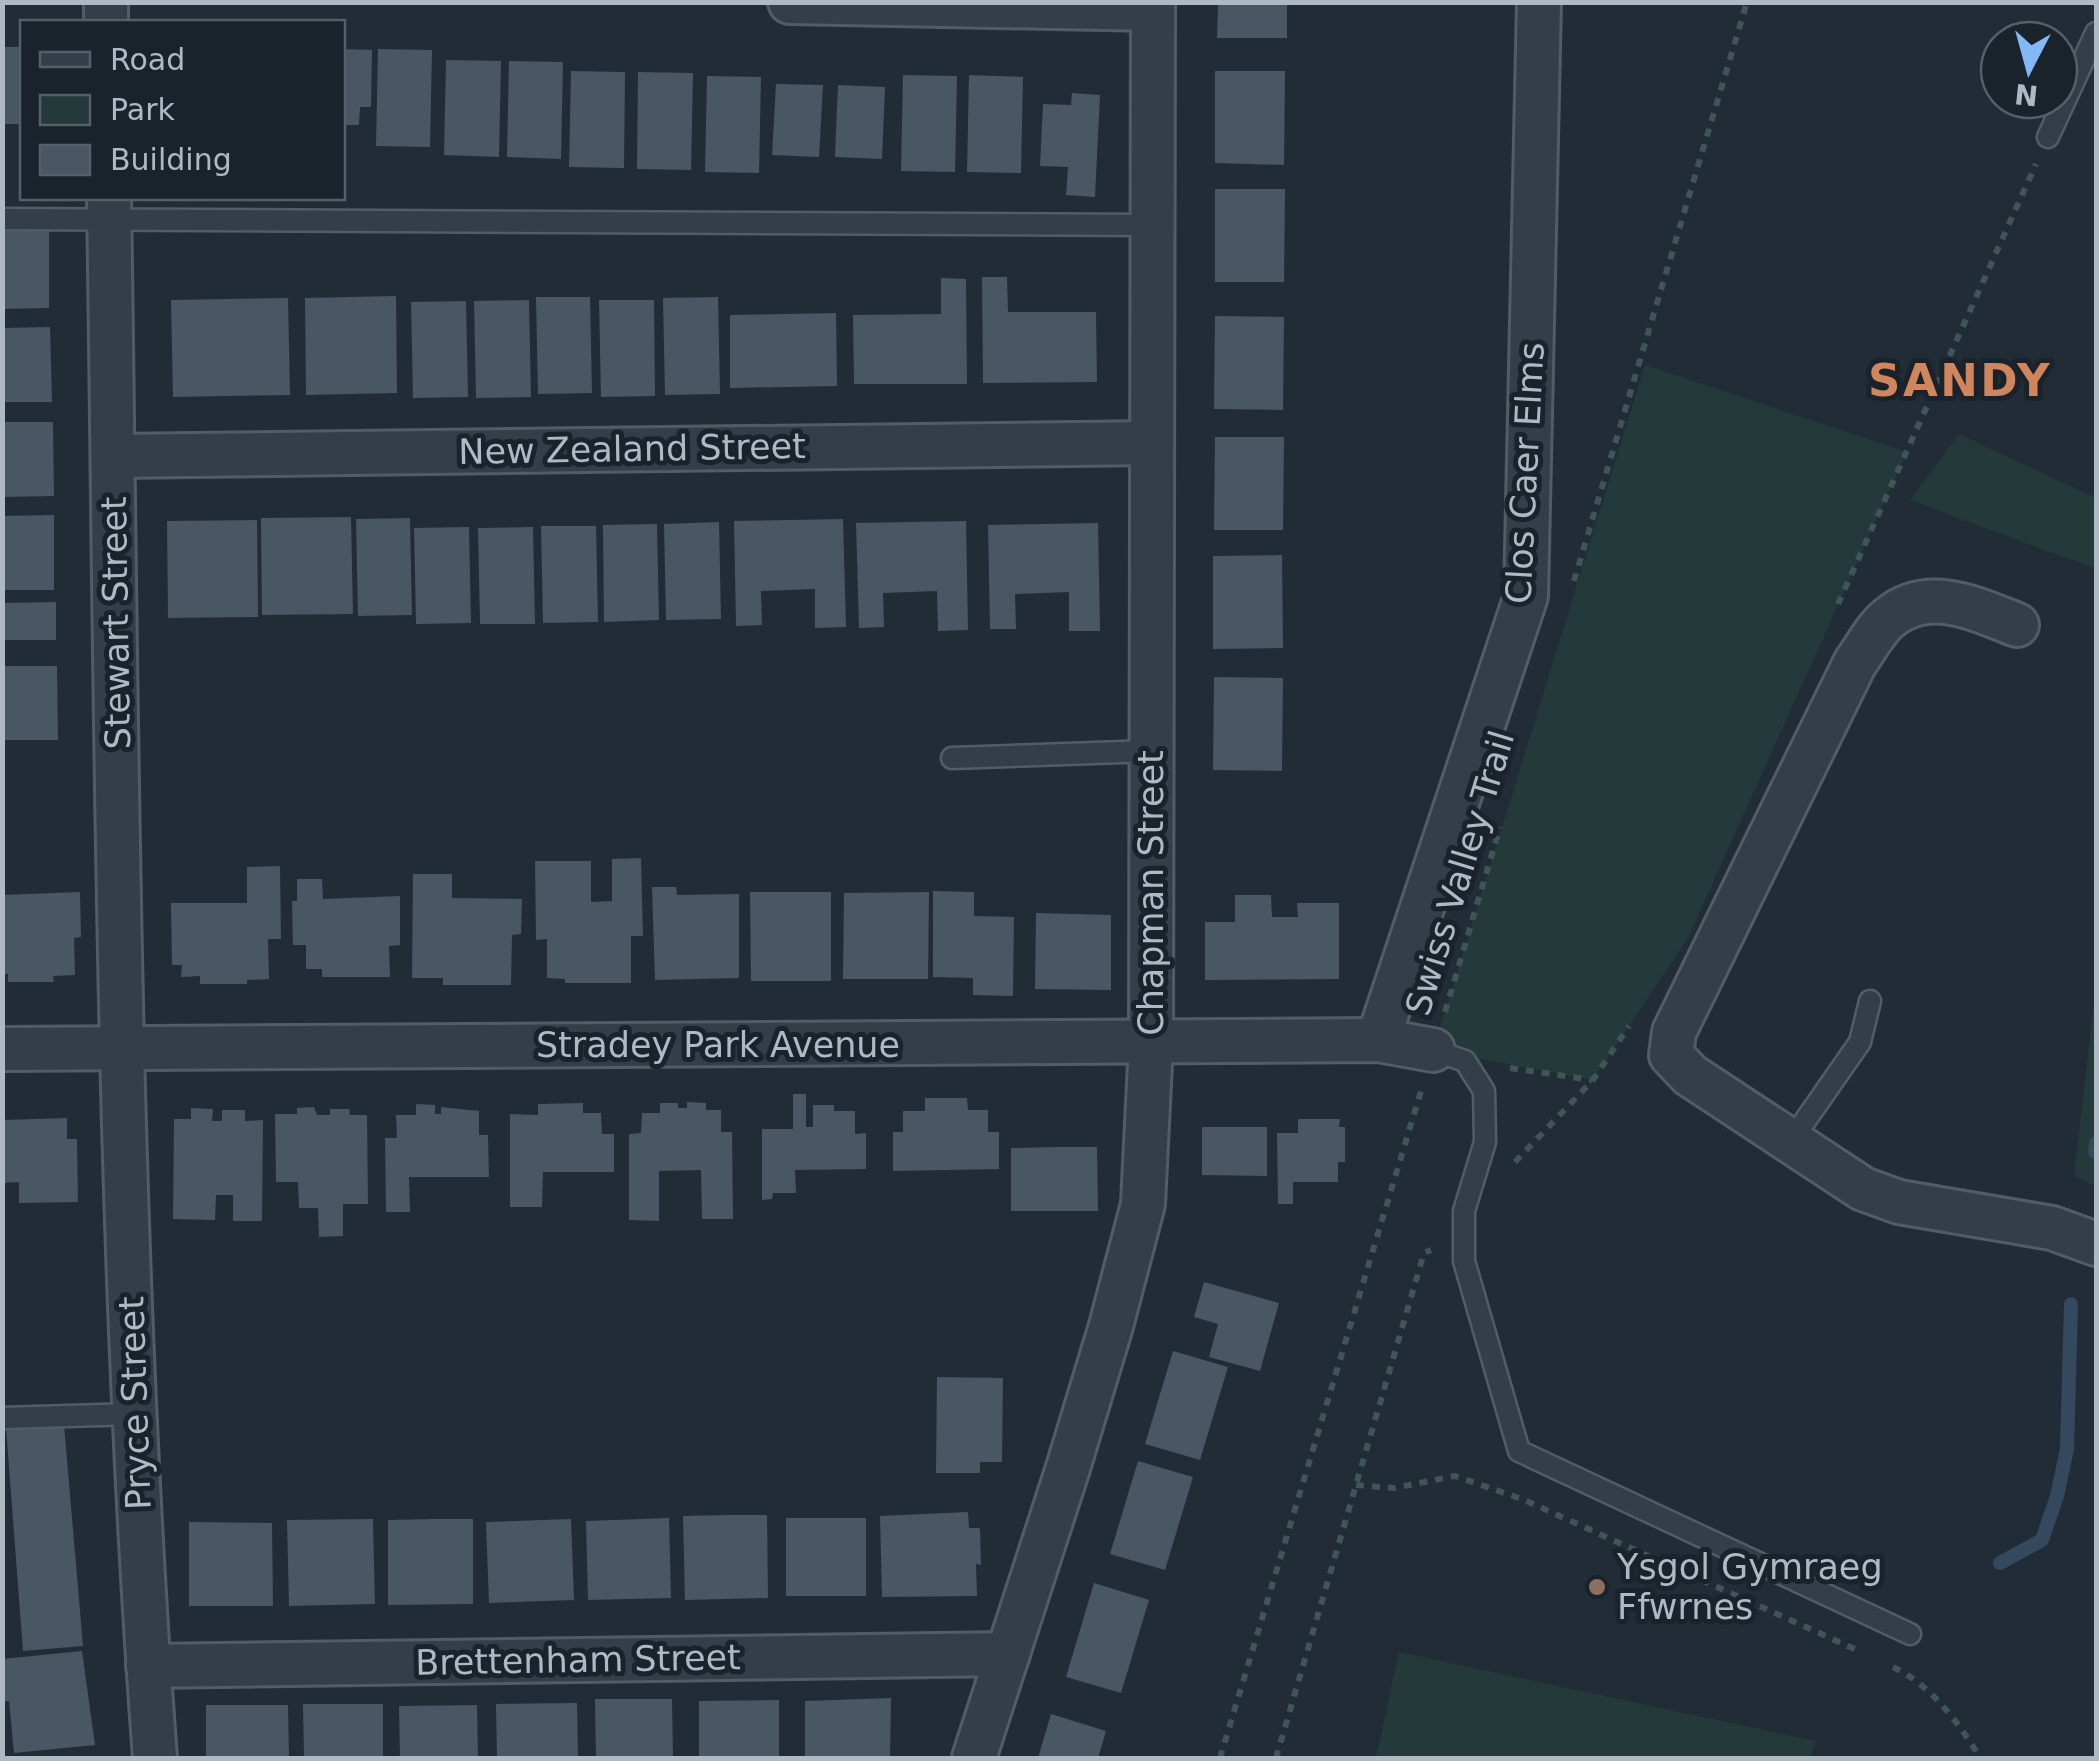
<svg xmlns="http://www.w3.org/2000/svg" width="2099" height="1761" viewBox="0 0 2099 1761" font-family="'DejaVu Sans',sans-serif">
<rect width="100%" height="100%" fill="#212c37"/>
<!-- green -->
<g fill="#243939">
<polygon points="1645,365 1907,452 1688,938 1593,1080 1433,1050"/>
<polygon points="1959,434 2096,498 2096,569 1910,500"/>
<polygon points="2096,985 2096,1186 2074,1176"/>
<polygon points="1399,1652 1815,1741 1811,1758 1376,1758"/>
</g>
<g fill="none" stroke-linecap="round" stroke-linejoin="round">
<!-- stream -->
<g stroke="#35495e" stroke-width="14">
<polyline points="2095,1152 2096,1143"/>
<polyline points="2000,1563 2042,1540 2057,1496 2067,1449 2071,1304"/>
</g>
</g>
<!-- building -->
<g fill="#495663">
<polygon points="1218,2 1287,2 1287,38 1217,38"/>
<polygon points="2,47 22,47 22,124 4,124"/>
<polygon points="342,49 372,50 371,107 360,107 359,125 342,125"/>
<polygon points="378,49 432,50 430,147 376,146"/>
<polygon points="446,60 501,61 499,157 444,155"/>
<polygon points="509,61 563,62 561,159 507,157"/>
<polygon points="571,71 625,72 624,168 569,167"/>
<polygon points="1215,71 1285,71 1284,165 1215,163"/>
<polygon points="638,72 693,73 691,170 637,169"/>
<polygon points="903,75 957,76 955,172 901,171"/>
<polygon points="969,75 1023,77 1021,173 967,172"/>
<polygon points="707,76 761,77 759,173 705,172"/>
<polygon points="776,84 823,85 819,157 772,155"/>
<polygon points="838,85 885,87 882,159 835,157"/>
<polygon points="1072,93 1100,95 1095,197 1066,195 1068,167 1040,166 1043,104 1071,105"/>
<polygon points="1215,189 1285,189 1284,282 1215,282"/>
<polygon points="2,231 49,231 49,308 2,309"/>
<polygon points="982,277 1007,277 1008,312 1096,312 1097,382 983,383"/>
<polygon points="941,278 966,279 967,384 854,384 853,315 941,314"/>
<polygon points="396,296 397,393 306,395 305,298"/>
<polygon points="536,297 590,297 592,393 538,394"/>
<polygon points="718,297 720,394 665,395 663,298"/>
<polygon points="288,298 290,395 173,397 171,300"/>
<polygon points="529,300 531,397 476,398 474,301"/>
<polygon points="599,300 654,300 655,396 601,397"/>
<polygon points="466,301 468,397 413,398 411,302"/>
<polygon points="836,313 837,386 730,388 730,315"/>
<polygon points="1215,316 1284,317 1283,410 1214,409"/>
<polygon points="50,327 52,402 2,402 2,328"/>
<polygon points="2,422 53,422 54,496 2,497"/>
<polygon points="1215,437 1284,437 1283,530 1214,530"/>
<polygon points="54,515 54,590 2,590 2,516"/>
<polygon points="351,517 353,614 262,615 261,518"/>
<polygon points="410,518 412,615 358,616 356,519"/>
<polygon points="843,519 846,627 815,628 815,589 761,591 762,625 736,626 734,521"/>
<polygon points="257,520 258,617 168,618 167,521"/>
<polygon points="966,521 968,630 938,631 937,591 883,593 884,627 859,628 856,523"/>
<polygon points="719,522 721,619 666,620 664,524"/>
<polygon points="1098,523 1100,631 1069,631 1069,592 1015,594 1016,629 990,629 988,525"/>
<polygon points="657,524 659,620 604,622 603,525"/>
<polygon points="541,526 596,526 598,622 543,623"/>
<polygon points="469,527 471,623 416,624 414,528"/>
<polygon points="533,527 535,624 480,624 478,528"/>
<polygon points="1282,555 1283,648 1213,649 1213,556"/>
<polygon points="56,602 56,640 2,640 2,603"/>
<polygon points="2,666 57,666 58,740 2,740"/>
<polygon points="1214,677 1283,678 1282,771 1213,770"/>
<polygon points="641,858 643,936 631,936 631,983 565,983 565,979 547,978 547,939 536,940 535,861 591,861 591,902 612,901 612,859"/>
<polygon points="280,866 281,939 268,939 269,979 247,980 247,984 200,984 200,976 181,977 182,965 172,965 171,903 247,903 247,867"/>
<polygon points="413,874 452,874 452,898 522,899 521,934 512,935 511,985 443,985 443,978 412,978"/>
<polygon points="297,879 322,879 323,899 400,896 400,945 389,946 390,977 322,977 322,969 306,969 306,945 293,945 292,901 297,901"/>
<polygon points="652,887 676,887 677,895 739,894 739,978 655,980"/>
<polygon points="933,891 974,892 974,916 1014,917 1013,996 973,995 973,978 933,977"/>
<polygon points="80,892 81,937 74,938 75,975 53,976 54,982 8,982 8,974 2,974 2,895"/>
<polygon points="750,892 831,892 831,981 751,981"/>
<polygon points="929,892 928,979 843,979 844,893"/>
<polygon points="1235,895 1271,895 1272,917 1298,917 1297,903 1339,903 1339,979 1205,980 1205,922 1235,922"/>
<polygon points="1036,913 1111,915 1111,990 1035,989"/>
<polygon points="793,1094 806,1094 806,1127 813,1127 813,1105 834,1105 834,1111 855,1111 855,1134 866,1133 866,1169 795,1170 796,1193 773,1193 772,1199 762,1200 762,1129 793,1129"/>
<polygon points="925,1098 967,1098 968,1110 988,1110 988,1132 999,1132 999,1169 893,1171 893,1132 903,1132 903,1111 925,1111"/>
<polygon points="687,1102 706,1103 706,1110 721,1110 721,1132 732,1132 733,1219 702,1219 701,1170 659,1171 659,1221 629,1220 629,1134 641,1133 642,1113 660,1113 660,1103 678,1103 678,1108 687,1108"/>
<polygon points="583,1103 583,1113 601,1113 602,1134 614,1134 614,1172 543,1172 542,1207 510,1207 510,1114 538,1115 538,1104"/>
<polygon points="416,1104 435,1105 435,1114 441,1114 441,1107 479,1111 479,1135 488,1135 489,1177 409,1177 410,1212 386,1212 385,1138 397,1138 396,1115 416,1115"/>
<polygon points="314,1107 317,1115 330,1115 330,1109 349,1109 350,1115 367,1115 368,1204 343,1204 343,1236 319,1237 318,1208 299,1208 298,1182 276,1182 275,1114 297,1114 297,1108"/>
<polygon points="191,1108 213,1109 212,1121 222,1121 222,1110 245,1110 245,1121 263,1120 262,1221 233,1221 233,1195 216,1195 215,1220 173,1219 174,1119 191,1119"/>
<polygon points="67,1118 67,1139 77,1139 78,1202 19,1203 19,1182 2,1183 2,1120"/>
<polygon points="1298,1119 1340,1119 1339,1127 1345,1127 1345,1162 1338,1162 1338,1182 1293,1182 1293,1204 1278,1204 1277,1133 1298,1133"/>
<polygon points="1202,1127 1267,1127 1267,1176 1202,1175"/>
<polygon points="1056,1147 1097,1147 1098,1211 1011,1211 1011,1148"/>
<polygon points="1204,1282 1279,1303 1260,1371 1209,1357 1218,1324 1194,1317"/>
<polygon points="1173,1351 1228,1367 1200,1460 1145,1444"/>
<polygon points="937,1377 1003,1378 1002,1462 980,1462 980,1473 936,1473"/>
<polygon points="64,1425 83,1646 23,1651 6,1428"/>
<polygon points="1138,1461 1193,1477 1165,1570 1110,1554"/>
<polygon points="968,1512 969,1528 980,1528 981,1565 976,1564 977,1596 882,1597 880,1516"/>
<polygon points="727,1515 767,1515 768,1598 685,1600 683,1516"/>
<polygon points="669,1518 671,1598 588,1600 586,1521"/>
<rect x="786" y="1518" width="80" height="78"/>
<polygon points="373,1519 375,1604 289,1606 287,1520"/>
<polygon points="433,1519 473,1519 473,1604 388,1605 388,1520"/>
<polygon points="571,1519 574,1600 489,1603 486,1522"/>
<polygon points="189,1522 272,1523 273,1606 189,1606"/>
<polygon points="1094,1583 1149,1600 1121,1693 1066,1677"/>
<polygon points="82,1651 95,1745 14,1753 9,1701 2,1702 2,1659"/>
<polygon points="891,1698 890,1758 805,1758 805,1701"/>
<polygon points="595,1699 672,1699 673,1758 596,1758"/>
<polygon points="779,1700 779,1758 699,1758 699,1701"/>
<polygon points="577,1703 578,1758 497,1758 496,1704"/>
<polygon points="303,1704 383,1704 383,1758 304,1758"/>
<polygon points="206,1705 288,1705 289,1758 206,1758"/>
<polygon points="477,1705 478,1758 400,1758 399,1706"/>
<polygon points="1051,1714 1106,1731 1098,1758 1038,1758"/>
</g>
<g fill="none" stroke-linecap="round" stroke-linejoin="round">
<!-- service casing -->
<g stroke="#525c65" stroke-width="25">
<g id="service">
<polyline points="2048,137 2096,33"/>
<polyline points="2,219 1152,225"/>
<polyline points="952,758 1151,751"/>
<polyline points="1433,1050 1465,1061 1484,1091 1485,1142 1464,1211 1464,1261 1519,1451 1910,1634"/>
<polyline points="1791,1141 1860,1042 1870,1001"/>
<polyline points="2,1418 134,1414"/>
</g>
</g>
<!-- minor casing -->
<g stroke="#525c65" stroke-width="48">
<g id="minor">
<polyline points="106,2 106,22"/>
<polyline points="790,2 1153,9"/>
<path d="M109,198C117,718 116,1239 155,1758"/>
<polyline points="113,456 1152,443"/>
<path d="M2017,625C1976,609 1928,585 1889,618C1875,629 1865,650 1855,663L1674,1032L1671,1055L1690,1075L1863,1189L1899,1202L2052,1228L2096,1244"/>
<polyline points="1378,1040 1526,596 1539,2"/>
<polyline points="2,1049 1378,1040 1433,1050"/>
<polyline points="148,1666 1008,1654"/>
<polyline points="974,1758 1068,1468 1111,1326 1143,1204 1151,1043 1153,2"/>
</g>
</g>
<!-- path -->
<g stroke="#405556" stroke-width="6" stroke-dasharray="8 8" stroke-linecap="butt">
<polyline points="1574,581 1747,2"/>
<polyline points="1838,604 2036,164"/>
<polyline points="1445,1012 1500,827"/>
<polyline points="1510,1068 1592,1080"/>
<polyline points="1515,1162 1593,1080 1629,1026"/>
<polyline points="1356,1485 1394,1488 1455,1476 1522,1499 1859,1651"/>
<path d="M1893,1667C1930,1684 1960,1724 1980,1758"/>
<polyline points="1220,1758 1421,1091"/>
<polyline points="1276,1758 1424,1253 1431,1250"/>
</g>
<!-- service -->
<use href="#service" stroke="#343e48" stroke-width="20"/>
<!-- minor -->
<use href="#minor" stroke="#343e48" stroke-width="42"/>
</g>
<!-- markers -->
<circle fill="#8d6e63" stroke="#1a232c" stroke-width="4" cx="1597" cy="1587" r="10"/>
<g text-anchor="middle" stroke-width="10" stroke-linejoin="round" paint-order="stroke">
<!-- street labels -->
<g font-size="35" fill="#afb9c4" stroke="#1a232c">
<text transform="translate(632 449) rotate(-1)" y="12">New Zealand Street</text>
<text transform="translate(1525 473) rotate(-87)" y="12">Clos Caer Elms</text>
<text transform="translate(116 623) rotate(-91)" y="12">Stewart Street</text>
<text transform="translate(1460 873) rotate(-73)" y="12">Swiss Valley Trail</text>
<text transform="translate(1151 893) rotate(-90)" y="12">Chapman Street</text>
<text x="718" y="1057">Stradey Park Avenue</text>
<text transform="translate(135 1403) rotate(-92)" y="12">Pryce Street</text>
<text transform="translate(578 1660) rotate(-1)" y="12">Brettenham Street</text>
</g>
<!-- poi labels -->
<g font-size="35" fill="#afb9c4" stroke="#1a232c" text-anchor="start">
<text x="1617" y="1579">Ysgol Gymraeg<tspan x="1617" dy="40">Ffwrnes</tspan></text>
</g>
<!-- district labels -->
<g font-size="45" font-weight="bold" letter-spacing="2.5" fill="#d0865d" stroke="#1a232c">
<text x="1960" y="396">SANDY</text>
</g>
</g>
<!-- border -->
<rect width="2099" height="1761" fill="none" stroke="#afb9c4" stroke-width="10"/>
<!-- legend -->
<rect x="20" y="20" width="325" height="180" fill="#1a232c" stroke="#565f69" stroke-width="2.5"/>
<rect x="40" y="52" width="50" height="15" fill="#343e48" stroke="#565f69" stroke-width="2.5"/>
<text x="110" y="70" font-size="30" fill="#afb9c4">Road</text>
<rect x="40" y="95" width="50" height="30" fill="#243939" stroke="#565f69" stroke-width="2.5"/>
<text x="110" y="120" font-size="30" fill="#afb9c4">Park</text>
<rect x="40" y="145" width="50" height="30" fill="#495663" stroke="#565f69" stroke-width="2.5"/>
<text x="110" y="170" font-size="30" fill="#afb9c4">Building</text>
<!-- north arrow -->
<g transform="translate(2029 70) rotate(186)"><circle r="48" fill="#1a232c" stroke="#565f69" stroke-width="2.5"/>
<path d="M0-8L18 38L0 25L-18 38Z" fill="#83b8f5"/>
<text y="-15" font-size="28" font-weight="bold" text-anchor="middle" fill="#afb9c4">N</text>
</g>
</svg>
